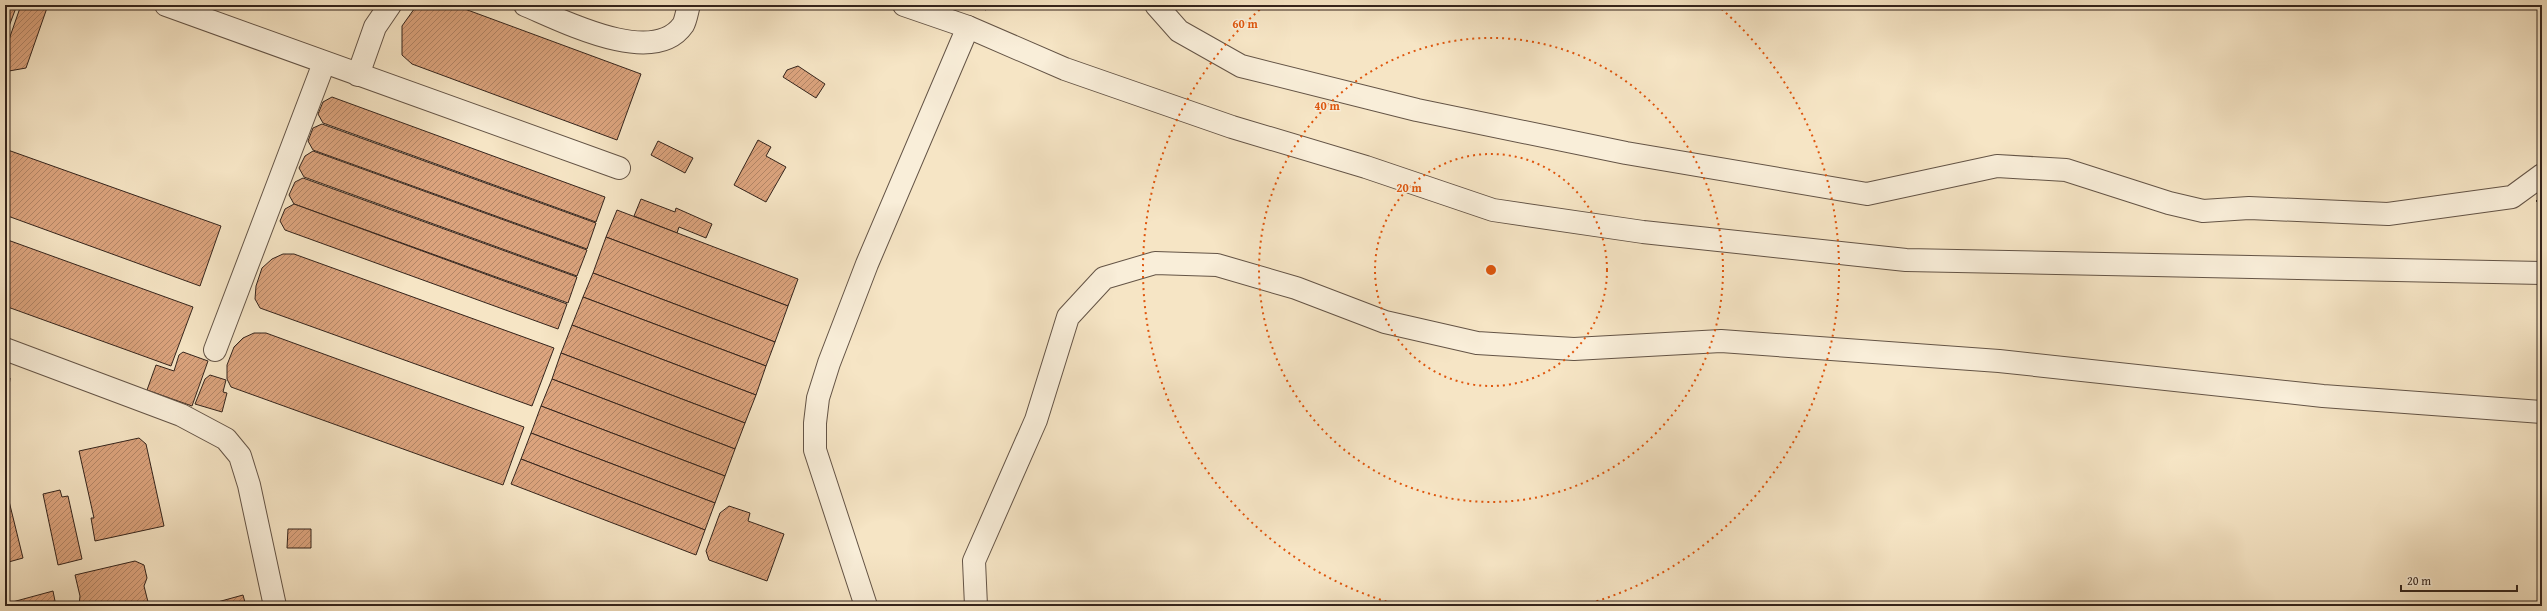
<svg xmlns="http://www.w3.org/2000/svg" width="2547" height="611" viewBox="0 0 2547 611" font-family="'Gentium Book Plus',serif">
<defs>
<pattern id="building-hatch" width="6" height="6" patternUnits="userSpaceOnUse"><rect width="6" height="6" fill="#dba37d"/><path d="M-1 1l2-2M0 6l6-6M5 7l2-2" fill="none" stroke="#b28566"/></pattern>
</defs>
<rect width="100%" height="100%" fill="#f6e5c5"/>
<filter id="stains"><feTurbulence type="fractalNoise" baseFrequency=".005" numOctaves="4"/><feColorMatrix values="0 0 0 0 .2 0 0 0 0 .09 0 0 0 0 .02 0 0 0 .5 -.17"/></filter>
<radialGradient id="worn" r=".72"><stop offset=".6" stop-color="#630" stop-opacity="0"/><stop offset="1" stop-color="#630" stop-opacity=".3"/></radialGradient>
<!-- building -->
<g fill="url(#building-hatch)" stroke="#34241c">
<polygon points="5,5 17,5 5,37"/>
<polygon points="21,5 48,5 26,68 9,71 5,68 5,51"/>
<polygon points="417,5 454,5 641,74 617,140 412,64 402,55 402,26"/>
<polygon points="972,5 988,5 986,10"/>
<polygon points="798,66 825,84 816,98 783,77 787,70"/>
<polygon points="332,97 605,197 596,222 323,123 318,114 323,102"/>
<polygon points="322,124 596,223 587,249 313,150 308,141 313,128"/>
<polygon points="758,140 771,147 766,156 786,167 766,202 734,185"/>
<polygon points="658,141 693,158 685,173 651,155"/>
<polygon points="5,149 221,226 200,286 5,215"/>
<polygon points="313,151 587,250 577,276 304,177 299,168 305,156"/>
<polygon points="303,178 577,277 568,303 294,204 289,195 295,182"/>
<polygon points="2542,195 2542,206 2536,201"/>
<polygon points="641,199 675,212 676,208 712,224 706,238 679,227 677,233 634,216"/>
<polygon points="294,204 567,304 558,329 285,230 280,221 285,209"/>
<polygon points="617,210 798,279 788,306 606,237"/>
<polygon points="606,237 788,306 775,342 593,273"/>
<polygon points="5,239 193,307 171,366 5,306"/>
<polygon points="283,254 294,254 554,348 532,406 260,308 255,299 256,286 262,268 272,259"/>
<polygon points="593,273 775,342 766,366 583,297"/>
<polygon points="583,297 766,366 756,395 572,325"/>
<polygon points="572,325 756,395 745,423 561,353"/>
<polygon points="254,333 266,333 524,427 503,485 231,387 227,379 227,365 234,347 243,338"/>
<polygon points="183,352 208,361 192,406 147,390 156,365 174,371 179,355"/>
<polygon points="561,353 745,423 735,449 552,379"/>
<polygon points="210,375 226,380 223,392 227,393 222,412 195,404 205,379"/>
<polygon points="5,377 10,378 9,387 5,387"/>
<polygon points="552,379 735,449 725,476 541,406"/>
<polygon points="541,406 725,476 715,503 531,433"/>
<polygon points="531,433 715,503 705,530 521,459"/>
<polygon points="139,438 146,444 164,526 95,541 91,518 94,518 79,451"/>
<polygon points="521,459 705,530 696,555 511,484"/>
<polygon points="60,490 62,497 68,496 82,559 58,565 43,494"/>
<polygon points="8,497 23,558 5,563 5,498"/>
<polygon points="729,506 750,513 748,521 784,534 767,581 709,560 706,551 720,513"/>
<polygon points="288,529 311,529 311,548 287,548"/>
<polygon points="135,561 144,565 147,578 144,586 149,606 79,606 80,596 75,575"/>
<polygon points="53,591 56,606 5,606 5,604"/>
<polygon points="243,595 246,606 203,606"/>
</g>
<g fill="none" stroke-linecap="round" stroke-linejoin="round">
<!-- minor casing -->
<g stroke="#645446" stroke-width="24">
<g id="minor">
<polyline points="166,5 619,168"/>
<path d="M525,5C561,20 653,68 683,25C686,20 687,11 689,5"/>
<polyline points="904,5 968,27 1065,69 1232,127 1366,167 1493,210 1643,232 1906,260 2542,273"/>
<polyline points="1156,5 1179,31 1241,66 1417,110 1626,153 1867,194 1997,166 2066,170 2169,203 2203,211 2249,208 2388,214 2512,197 2542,175"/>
<polyline points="358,75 375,27 390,5"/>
<polyline points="5,349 181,415 226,439 240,456 249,485 275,606"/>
<polyline points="215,350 324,63"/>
<polyline points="866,606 815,450 815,423 818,398 829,363 867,264 968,27"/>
<polyline points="976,606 974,561 1036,420 1068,317 1104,278 1155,263 1217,265 1296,288 1385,322 1477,343 1574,349 1721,341 1999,361 2323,396 2542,412"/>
</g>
</g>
<!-- minor -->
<use href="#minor" stroke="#f9eed9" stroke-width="22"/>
</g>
<!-- distance rings -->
<g fill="none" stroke="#df560d" stroke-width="2" stroke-dasharray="2 4">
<circle cx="1491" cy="270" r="116"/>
<circle cx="1491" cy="270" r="232"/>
<path d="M1398 605A348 348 0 0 1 1265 5M1717 5A348 348 0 0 1 1584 605"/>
</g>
<circle cx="1491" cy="270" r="6" fill="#df560d" stroke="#f9eed9" stroke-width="2"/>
<g font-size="12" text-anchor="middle" font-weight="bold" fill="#df560d" stroke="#f9eed9" stroke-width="3" stroke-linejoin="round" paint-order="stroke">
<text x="1245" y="28">60 m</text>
<text x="1327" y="110">40 m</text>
<text x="1409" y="192">20 m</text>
</g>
<!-- margin -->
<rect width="2547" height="611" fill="none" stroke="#f6e5c5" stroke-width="20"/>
<rect x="6" y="6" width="2535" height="599" fill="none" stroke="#34241c" stroke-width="2"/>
<rect x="10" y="10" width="2527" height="591" fill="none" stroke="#34241c"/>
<!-- scale -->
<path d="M2401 585v6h116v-6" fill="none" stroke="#34241c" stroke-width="2"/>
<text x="2407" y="585" font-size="12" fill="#34241c" stroke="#f9eed9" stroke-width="3" paint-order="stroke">20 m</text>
<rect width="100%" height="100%" filter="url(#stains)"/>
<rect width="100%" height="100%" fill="url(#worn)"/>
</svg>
